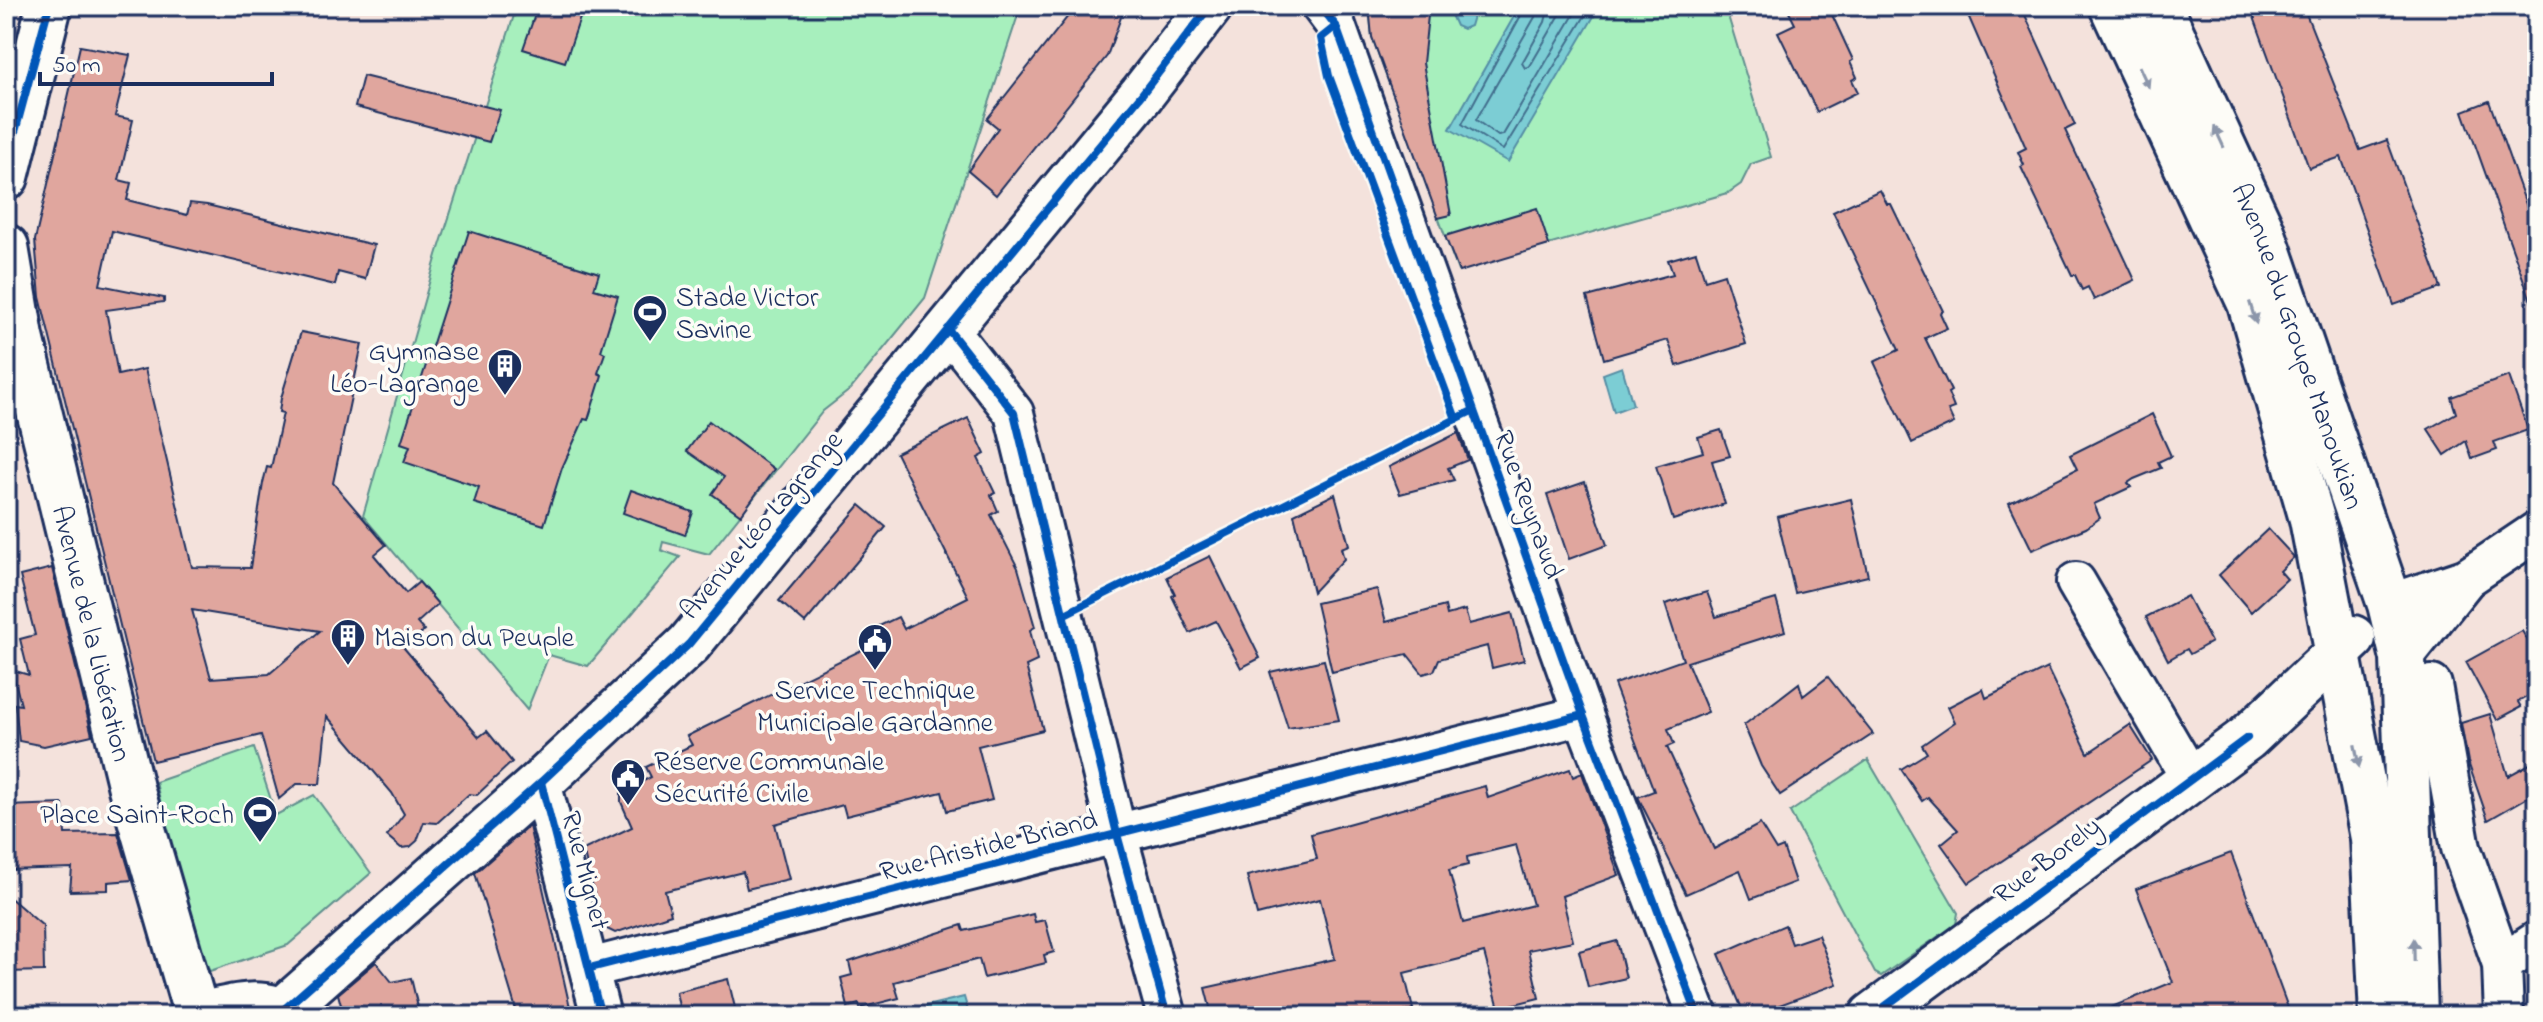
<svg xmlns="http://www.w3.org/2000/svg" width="2543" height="1022" viewBox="0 0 2543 1022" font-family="'Indie Flower',sans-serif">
<rect width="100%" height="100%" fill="#f4e2dc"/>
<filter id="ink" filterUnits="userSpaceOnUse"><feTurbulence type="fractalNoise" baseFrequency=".0125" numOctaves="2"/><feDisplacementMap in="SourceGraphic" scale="16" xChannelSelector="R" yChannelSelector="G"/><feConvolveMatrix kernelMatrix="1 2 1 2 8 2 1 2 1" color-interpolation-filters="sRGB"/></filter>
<g filter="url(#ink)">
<!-- green -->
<g fill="#a7efbd" stroke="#618f8e" stroke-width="2">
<polygon points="517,6 1021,6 925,298 851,389 823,411 709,554 663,542 661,550 680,557 588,666 549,655 527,710 363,516 437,255"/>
<polygon points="1369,6 1725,6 1771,157 1751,164 1741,184 1728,193 1458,271 1372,37"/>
<polygon points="254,748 276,815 314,795 371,873 288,945 198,975 156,782"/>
<polygon points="1868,760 1958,913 1956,924 1881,976 1875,973 1790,812"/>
</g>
<!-- water -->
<g fill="#7ccdd4" stroke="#558ea5" stroke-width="2">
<polygon points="1447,6 1476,6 1470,26 1463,29 1456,26"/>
<polygon points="1520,6 1600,6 1508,162 1450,129"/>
<polygon points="1622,367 1633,405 1614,412 1603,374"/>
<polygon points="964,997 969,1014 928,1016 926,1006"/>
</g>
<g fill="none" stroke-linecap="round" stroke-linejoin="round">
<!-- shore -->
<g stroke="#426e8d" stroke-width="2">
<polyline points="1526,6 1462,124 1503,150 1591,6"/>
<polyline points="1537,6 1535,17 1476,120 1498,136 1503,135 1579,6"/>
<polyline points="1549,6 1545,22 1522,63 1525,68 1530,66 1565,6"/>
</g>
</g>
<!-- building -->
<g fill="#e0a69e" stroke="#1b2f5e" stroke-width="2" fill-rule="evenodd">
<polygon points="538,6 584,6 565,62 523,49"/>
<polygon points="1076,6 1125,6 1107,56 996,195 968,171 998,128 987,119"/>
<polygon points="1369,6 1429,6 1423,63 1451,215 1438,218 1372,37"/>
<polygon points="1786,6 1828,6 1853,60 1850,62 1857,77 1852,80 1858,92 1817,112 1778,32 1795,24"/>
<polygon points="1964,6 2021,6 2075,125 2065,130 2135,280 2094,300 2088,287 2082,290 2075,275 2072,275 2021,167 2024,165 2018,152 2026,148"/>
<polygon points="2250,6 2303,6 2360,150 2387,140 2441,288 2394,305 2341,157 2309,168"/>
<path d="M80,46L130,55L115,116L133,120L119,180L131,183L127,200L187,215L190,203L207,205L374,245L365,279L338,272L335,285L112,231L100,285L164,298V302L106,310L118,375L145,369L192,567L250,568L263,483L267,467L271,468L283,413L279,412L281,398L301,332L362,344L333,483L386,545L374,555L406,593L419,582L438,604L417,623L424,631L404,648L479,737L487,731L512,762L477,795L469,794L437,823L424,822L417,841L410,847L401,848L387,836L404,814L392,793L327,716L320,784H297L279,799L261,735L153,761L40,297L35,240ZM192,610L320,631L269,674L211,678Z"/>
<polygon points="363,76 500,110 489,142 355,107"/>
<polygon points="2489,101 2537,235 2537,308 2534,309 2463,111"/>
<polygon points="1880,190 1887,204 1891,204 1943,311 1940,313 1947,328 1925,338 1951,391 1948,393 1954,408 1948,410 1954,423 1912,443 1874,362 1899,350 1833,212"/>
<polygon points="1537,208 1549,245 1459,272 1445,236"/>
<polygon points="469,231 599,273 594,289 618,296 601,351 605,353 598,373 602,375 588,420 584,419 562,468 544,525 474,503 479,487 404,462 410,446 401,443"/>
<polygon points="1696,252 1705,280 1724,274 1746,344 1677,366 1668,340 1604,359 1587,297 1673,274 1668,260"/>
<polygon points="2509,376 2528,430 2494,442 2497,450 2472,459 2466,441 2445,455 2428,429 2456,413 2451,397"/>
<polygon points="2152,414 2171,456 2158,462 2161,468 2134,479 2128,483 2131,487 2094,504 2100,518 2086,528 2032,550 2009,503 2077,469 2070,455"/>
<polygon points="968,418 985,454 978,458 995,493 991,495 998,511 991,515 1018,568 1035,627 1030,630 1037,661 1026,666 1043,730 978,746 992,800 947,811 942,792 846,816 843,805 775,824 789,879 747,889 743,872 665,891 671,914 615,933 603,927 583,850 632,827 621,802 621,793 651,777 646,767 692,745 687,736 882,640 877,627 898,617 904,629 968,597 896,453"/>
<polygon points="709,421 774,469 741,515 712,494 724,477 687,451"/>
<polygon points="1721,430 1730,456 1712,461 1725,504 1673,520 1656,466 1703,452 1698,437"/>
<polygon points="1458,433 1468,460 1448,468 1454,480 1400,494 1389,467"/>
<polygon points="1585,482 1607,545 1569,559 1547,495"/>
<polygon points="631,490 693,512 685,535 623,513"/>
<polygon points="1335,494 1349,545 1341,548 1344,559 1313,592 1294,514"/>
<polygon points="1851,499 1868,576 1795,593 1777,517"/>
<polygon points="860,505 886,527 805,623 779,601"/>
<polygon points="2268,529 2294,557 2280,571 2287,579 2251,612 2219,575"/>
<polygon points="1210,556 1260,658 1241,668 1216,621 1190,633 1172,596 1175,594 1167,577"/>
<polygon points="52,568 92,735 44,746 19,741 15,704 21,705 12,670 29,675 20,639 35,635 20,576"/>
<polygon points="1377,589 1386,622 1445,606 1447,615 1465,610 1469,624 1512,613 1524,660 1492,668 1487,646 1439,659 1434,671 1423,674 1407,654 1332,672 1316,603"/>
<polygon points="1707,592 1716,617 1776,599 1785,631 1687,662 1708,712 1668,729 1674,744 1667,747 1714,849 1760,824 1776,850 1783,847 1795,882 1751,899 1740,870 1686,894 1638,797 1654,791 1614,684 1683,660 1665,604"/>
<polygon points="2187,596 2211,642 2190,654 2187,649 2168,660 2146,617"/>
<polygon points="2522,631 2537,656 2537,691 2518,702 2521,707 2497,720 2466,662"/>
<polygon points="1324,660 1339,720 1288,728 1270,672"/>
<polygon points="2047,668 2088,753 2130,725 2152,760 1969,883 1941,844 1958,830 1928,797 1922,801 1901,769 1927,753 1922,745 1955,722 1948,707 1983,689 1986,698"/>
<polygon points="1828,677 1873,734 1780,795 1761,766 1744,725 1799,683 1803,696"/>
<polygon points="2490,714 2508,776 2537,760 2537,792 2488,820 2468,762 2461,723"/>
<path d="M1570,769L1573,777L1582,773L1619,875L1562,896L1573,941L1528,950L1539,998L1499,1008L1484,953L1404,973L1413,1009L1404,1012L1405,1016H1218L1216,1010L1211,1011L1205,988L1335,959L1320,899L1257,915L1247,876L1317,859L1311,834L1485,786L1488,798ZM1516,845L1533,905L1463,923L1449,870L1468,865L1467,857Z"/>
<polygon points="63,804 65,834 118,833 132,880 108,882 108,890 70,891 72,868 6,870 6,806"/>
<polygon points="529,826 572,1016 518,1016 475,873"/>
<polygon points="2231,853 2291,1016 2090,1016 2173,982 2136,889"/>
<polygon points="8,896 43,926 44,971 6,972"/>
<polygon points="1033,914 1035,922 1045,920 1054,952 1044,955 1046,963 984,978 979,959 894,982 899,998 860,1008 859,1004 848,1007 841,978 852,975 849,962 962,925 964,931"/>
<polygon points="1785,925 1792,944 1818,935 1837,984 1771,1008 1774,1016 1745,1016 1719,954"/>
<polygon points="1617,941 1626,978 1588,987 1579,951"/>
<polygon points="376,962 392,982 411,978 420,1016 344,1016 338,994"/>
<polygon points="728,979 737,1016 681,1016 676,992"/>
</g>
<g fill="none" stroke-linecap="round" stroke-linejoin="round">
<!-- street casing -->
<g stroke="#1b2f5e" stroke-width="44">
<g id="street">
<polyline points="1321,6 1336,26 1583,715 1698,1016"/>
<polyline points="948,329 1014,413 1117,834 1167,1016"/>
<polyline points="2076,582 2191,779"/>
<polyline points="2390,604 2467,578 2537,531"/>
<polyline points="2403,658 2467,578"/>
<polyline points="2432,685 2461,848 2502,964"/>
<polyline points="541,782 601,1016"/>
<polyline points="590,968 1583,715"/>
<polyline points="2504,1016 2502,964 2537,941"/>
</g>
</g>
<!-- secondary casing -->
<g stroke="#1b2f5e" stroke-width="50">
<g id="secondary">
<polyline points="2112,6 2250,303 2312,519 2373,838 2382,1016"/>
<path id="s1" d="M2159,6L2262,231L2390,604L2403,658L2415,1016"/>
<polyline points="6,177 49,6"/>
<path id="s2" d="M6,247L21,337L131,788L197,1016"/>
<polyline points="282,1011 541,782 689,644 1142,94 1210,6"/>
<path d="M197,1016C223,1009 265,996 288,1016"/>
<polyline points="1872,1016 2247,738 2353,638"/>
</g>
</g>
<!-- street -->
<use href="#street" stroke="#fdfcf7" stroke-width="38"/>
<!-- secondary -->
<use href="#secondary" stroke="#fdfcf7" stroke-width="44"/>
<!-- cycleway casing -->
<g stroke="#fdfcf7" stroke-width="13">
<g id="cycleway">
<polyline points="1322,8 1336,26 1583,715 1698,1016"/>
<polyline points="1336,26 1321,38 1329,76 1456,419"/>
<polyline points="8,158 49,6"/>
<polyline points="948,329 1014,413 1117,834 1167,1016"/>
<polyline points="1065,614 1472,411"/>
<polyline points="541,782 601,1016"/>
<polyline points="590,968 1583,715"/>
<polyline points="282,1011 541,782 689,644 1142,94 1210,6"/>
<polyline points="1872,1016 2247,738"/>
</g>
</g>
<!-- cycleway -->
<use href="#cycleway" stroke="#0057b8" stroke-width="8"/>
</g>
<!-- one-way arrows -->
<defs><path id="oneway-solid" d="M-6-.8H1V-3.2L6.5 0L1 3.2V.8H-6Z" transform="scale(2)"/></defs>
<g fill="#8c96aa">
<use href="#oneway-solid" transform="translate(2144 77) rotate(65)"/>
<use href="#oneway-solid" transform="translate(2219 137) rotate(-115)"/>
<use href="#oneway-solid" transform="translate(2253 313) rotate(73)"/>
<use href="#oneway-solid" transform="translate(2357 756) rotate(79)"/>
<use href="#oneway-solid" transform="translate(2414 950) rotate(-91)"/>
</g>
</g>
<!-- icons -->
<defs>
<g id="stadium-pin" transform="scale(1.8)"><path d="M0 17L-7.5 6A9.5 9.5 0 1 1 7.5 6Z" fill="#1b2f5e" stroke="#fdfcf7"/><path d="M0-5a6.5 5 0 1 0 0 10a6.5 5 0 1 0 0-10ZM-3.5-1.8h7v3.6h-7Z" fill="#fff"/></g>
<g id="building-pin" transform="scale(1.8)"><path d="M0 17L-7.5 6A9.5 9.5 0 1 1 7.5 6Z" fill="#1b2f5e" stroke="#fdfcf7"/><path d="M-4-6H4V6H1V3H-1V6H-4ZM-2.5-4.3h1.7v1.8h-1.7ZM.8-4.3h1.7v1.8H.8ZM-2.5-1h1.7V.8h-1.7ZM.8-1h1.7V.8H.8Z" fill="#fff"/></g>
<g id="civic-pin" transform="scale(1.8)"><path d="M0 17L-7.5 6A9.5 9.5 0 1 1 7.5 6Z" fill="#1b2f5e" stroke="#fdfcf7"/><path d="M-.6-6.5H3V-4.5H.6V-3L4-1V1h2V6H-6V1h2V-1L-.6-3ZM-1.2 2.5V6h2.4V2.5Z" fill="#fff"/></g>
</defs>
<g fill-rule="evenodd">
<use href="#stadium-pin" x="650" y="312"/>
<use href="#building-pin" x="505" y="366"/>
<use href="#building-pin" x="348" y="636"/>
<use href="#civic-pin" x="875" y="641"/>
<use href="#civic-pin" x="628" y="776"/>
<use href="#stadium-pin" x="260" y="813"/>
</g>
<g text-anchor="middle" stroke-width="7" stroke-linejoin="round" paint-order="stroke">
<!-- poi labels -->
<g font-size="28" fill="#1b2f5e" stroke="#fdfcf7" text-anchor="start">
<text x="676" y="306">Stade Victor<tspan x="676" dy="32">Savine</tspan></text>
<text x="479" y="360" text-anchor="end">Gymnase<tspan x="479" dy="32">Léo-Lagrange</tspan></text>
<text x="374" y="646">Maison du Peuple</text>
<text x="875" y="699" text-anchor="middle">Service Technique<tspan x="875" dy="32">Municipale Gardanne</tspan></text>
<text x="654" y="770">Réserve Communale<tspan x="654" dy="32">Sécurité Civile</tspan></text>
<text x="234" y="823" text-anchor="end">Place Saint-Roch</text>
</g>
<!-- street labels -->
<g font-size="28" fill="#1b2f5e" stroke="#fdfcf7">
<text dy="10" stroke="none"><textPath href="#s1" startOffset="368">Avenue du Groupe Manoukian</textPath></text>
<text transform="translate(1530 504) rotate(70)" y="10">Rue Reynaud</text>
<text transform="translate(760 524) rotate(-50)" y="10">Avenue Léo Lagrange</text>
<text dy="10" stroke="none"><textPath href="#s2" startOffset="396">Avenue de la Libération</textPath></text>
<text transform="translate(988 844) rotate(-14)" y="10">Rue Aristide Briand</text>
<text transform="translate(2046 859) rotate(-37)" y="10">Rue Borely</text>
<text transform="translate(587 870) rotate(75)" y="10">Rue Mignet</text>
</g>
</g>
<!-- margin -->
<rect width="2543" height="1022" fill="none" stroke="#fdfcf7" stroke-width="32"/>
<rect x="16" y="16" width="2511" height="990" fill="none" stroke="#1b2f5e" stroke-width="3" filter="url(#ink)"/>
<!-- scale -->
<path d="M40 72v12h232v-12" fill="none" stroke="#1b2f5e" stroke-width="4"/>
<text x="52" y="72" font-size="24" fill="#1b2f5e" stroke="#fdfcf7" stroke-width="6" paint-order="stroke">50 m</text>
</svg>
